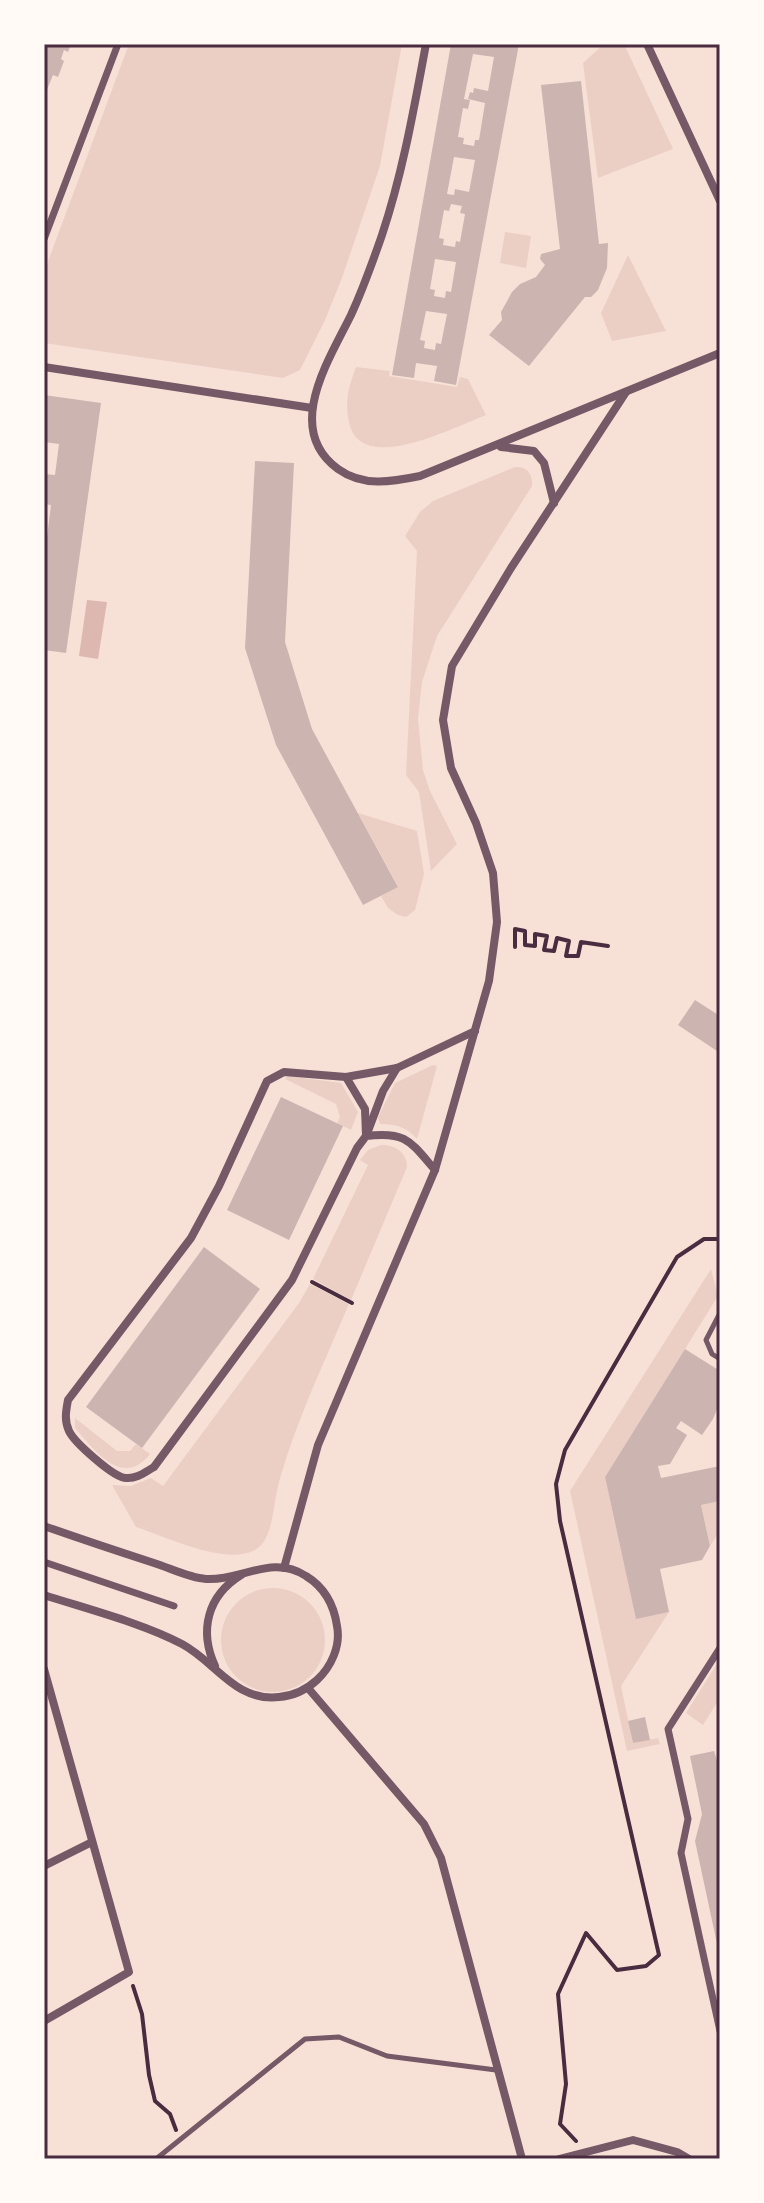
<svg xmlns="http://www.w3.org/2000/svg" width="764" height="2203" viewBox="0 0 764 2203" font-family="Signika,sans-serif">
<rect width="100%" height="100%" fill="#f7e1d7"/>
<!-- green -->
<g fill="#ebcfc5">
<polygon points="129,44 402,44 380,166 342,278 325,320 300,370 283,378 44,343 44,272"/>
<polygon points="604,44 624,44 673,149 598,178 583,63"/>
<polygon points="505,232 531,236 526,268 500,263"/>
<polygon points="628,255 666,331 612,341 601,313"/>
<path d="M356,367L390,371L389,376L457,387L460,377L468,379L486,415C454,427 360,477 349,422C344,401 349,386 356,367Z"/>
<path d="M515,467C527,466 533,474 532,486L437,636L422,682L418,719L423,770L430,791L457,844L431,871L419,792L406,775L417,551L405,536L420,512L433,501Z"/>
<polygon points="358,813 417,831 424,874 415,910 406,917 398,915 388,908 381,896 398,886"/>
<path d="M433,1065L437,1066L417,1139C407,1127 395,1124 380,1124L378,1117L395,1083Z"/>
<polygon points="288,1076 341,1083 358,1112 351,1130 337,1123 340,1117 336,1104 285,1079"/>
<path d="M381,1145C395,1145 407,1152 407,1167L351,1300L313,1279L368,1165L360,1160L368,1150Z"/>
<polygon points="711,1269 718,1296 605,1477 636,1618 669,1612 621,1686 633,1743 658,1738 660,1744 627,1751 570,1491"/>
<path d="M310,1284L349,1304C324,1363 296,1421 279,1482C273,1502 274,1540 255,1550C225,1566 167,1537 136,1527L112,1485L131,1486L151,1478L163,1486L299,1303Z"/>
<path d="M75,1418L117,1451H130L136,1444L150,1454C123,1489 94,1450 75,1428Z"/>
<polygon points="720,1501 720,1531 710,1546 701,1505"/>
<circle cx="273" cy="1640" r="52"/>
<polygon points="720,1659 720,1698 703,1725 686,1713"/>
</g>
<!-- water -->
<polygon fill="#dcb8b0" points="87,600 107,602 98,659 79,656"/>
<!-- building -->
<g fill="#ccb4b1" fill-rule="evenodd">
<polygon points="44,44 71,44 68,52 64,50 61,59 64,61 58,77 53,75 44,97"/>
<path d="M451,44H519L456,385L434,381L437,366L416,363L414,378L392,375ZM473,54L494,57L488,91L474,88L473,93L470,92L468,99L485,103L479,140H475L474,146L463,144L464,138L458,137L463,108L468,109L470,100L464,99ZM454,157L475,160L469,192L455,189L454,195L447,194ZM451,204L462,206L460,213L465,214L460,242L456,241L455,247L443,245L444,239L439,238L444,210L449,211ZM435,259L456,262L451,292L446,291L445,298L434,296L435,290L430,289ZM426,311L447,314L441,344L436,343L435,350L424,348L425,341L420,340Z"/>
<polygon points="581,81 599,244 608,243 607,268 598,290 591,297 585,297 529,366 489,335 502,320 501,312 512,292 520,284 536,277 545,265 540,259 541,254 560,249 541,85"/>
<polygon points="44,395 101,403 66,653 44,650 44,536 47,537 51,505 44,504 44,474 55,475 59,444 44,442"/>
<polygon points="255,461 294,463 285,642 312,729 398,887 363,905 276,745 245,648"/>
<polygon points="695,1000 720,1016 720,1053 678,1025"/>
<polygon points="281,1097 343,1126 289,1240 227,1210"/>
<polygon points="204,1247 260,1289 142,1448 86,1407"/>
<polygon points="685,1349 720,1371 720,1402 713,1419 702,1435 681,1421 676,1428 687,1435 670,1464 658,1466 661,1478 720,1466 720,1501 701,1505 710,1546 702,1560 660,1569 669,1612 636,1619 605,1477"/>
<polygon points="645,1717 650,1740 633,1743 628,1721"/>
<polygon points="714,1751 720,1770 719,1953 695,1841 702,1814 690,1756"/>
</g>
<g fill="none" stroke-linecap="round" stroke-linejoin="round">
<!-- path -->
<g stroke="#4a2c40" stroke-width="4">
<polyline points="515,947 515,929 525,931 525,945 535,946 535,934 547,936 544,950 554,951 557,938 569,941 566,956 578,956 581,942 608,946"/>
<polyline points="312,1282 352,1303"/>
<polyline points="133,1986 142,2014 149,2075 155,2101 170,2114 176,2130"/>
<polyline points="576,2141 560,2124 566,2084 558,1994 586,1933 617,1970 646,1966 659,1955 560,1521 556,1484 565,1450 677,1257 704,1239 720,1239"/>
</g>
<!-- service -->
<g stroke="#755966" stroke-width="5">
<polyline points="720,1313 706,1340 712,1354 720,1359"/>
<polyline points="156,2159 305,2039 339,2037 387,2056 496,2070"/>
</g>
<!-- pedestrian -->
<g stroke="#755966" stroke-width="7">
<polyline points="44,239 118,44"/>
<polyline points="44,1562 174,1606"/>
<polyline points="720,1648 668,1729 688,1819 681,1853 720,2031"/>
</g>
<!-- minor -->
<g stroke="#755966" stroke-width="8">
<path d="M426,44C414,108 403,172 382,235C373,261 363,289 351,315C329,360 283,429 338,469C363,487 391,482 420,476L720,353"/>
<polyline points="647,44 720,201"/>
<polyline points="44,367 312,408"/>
<polyline points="501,447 534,451 544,463 554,503"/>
<polyline points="346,1077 397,1068 475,1031"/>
<polyline points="368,1131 383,1091 397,1068"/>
<path d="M366,1136L365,1109L346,1077L284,1072L267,1081L219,1186L191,1238L68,1400C66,1411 64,1420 69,1431C74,1442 114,1478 126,1478C137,1479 145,1472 154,1467L292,1280L357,1148L366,1136C406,1131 410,1141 435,1170"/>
<path d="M44,1526C81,1539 117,1551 154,1563C170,1568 189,1578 206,1579C241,1581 272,1554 306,1576C324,1587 334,1605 337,1626C341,1646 331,1667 317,1680C306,1690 294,1696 279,1697C235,1702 216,1662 182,1644C142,1623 87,1609 44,1595"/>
<polyline points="284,1568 318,1445 435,1170 489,981 497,922 493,873 476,823 451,768 443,720 452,666 511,568 626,392"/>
<path d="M215,1666C199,1631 207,1596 241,1575"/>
<polyline points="44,1669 129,1972 44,2021"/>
<polyline points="308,1688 424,1824 441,1858 522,2159"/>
<polyline points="44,1866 92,1842"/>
<polyline points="559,2159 633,2140 677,2152 689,2159"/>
</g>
</g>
<!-- border -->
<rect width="764" height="2203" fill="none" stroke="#fffaf5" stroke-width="92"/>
<rect x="46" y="46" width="672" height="2111" fill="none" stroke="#4a2c40" stroke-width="3"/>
</svg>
